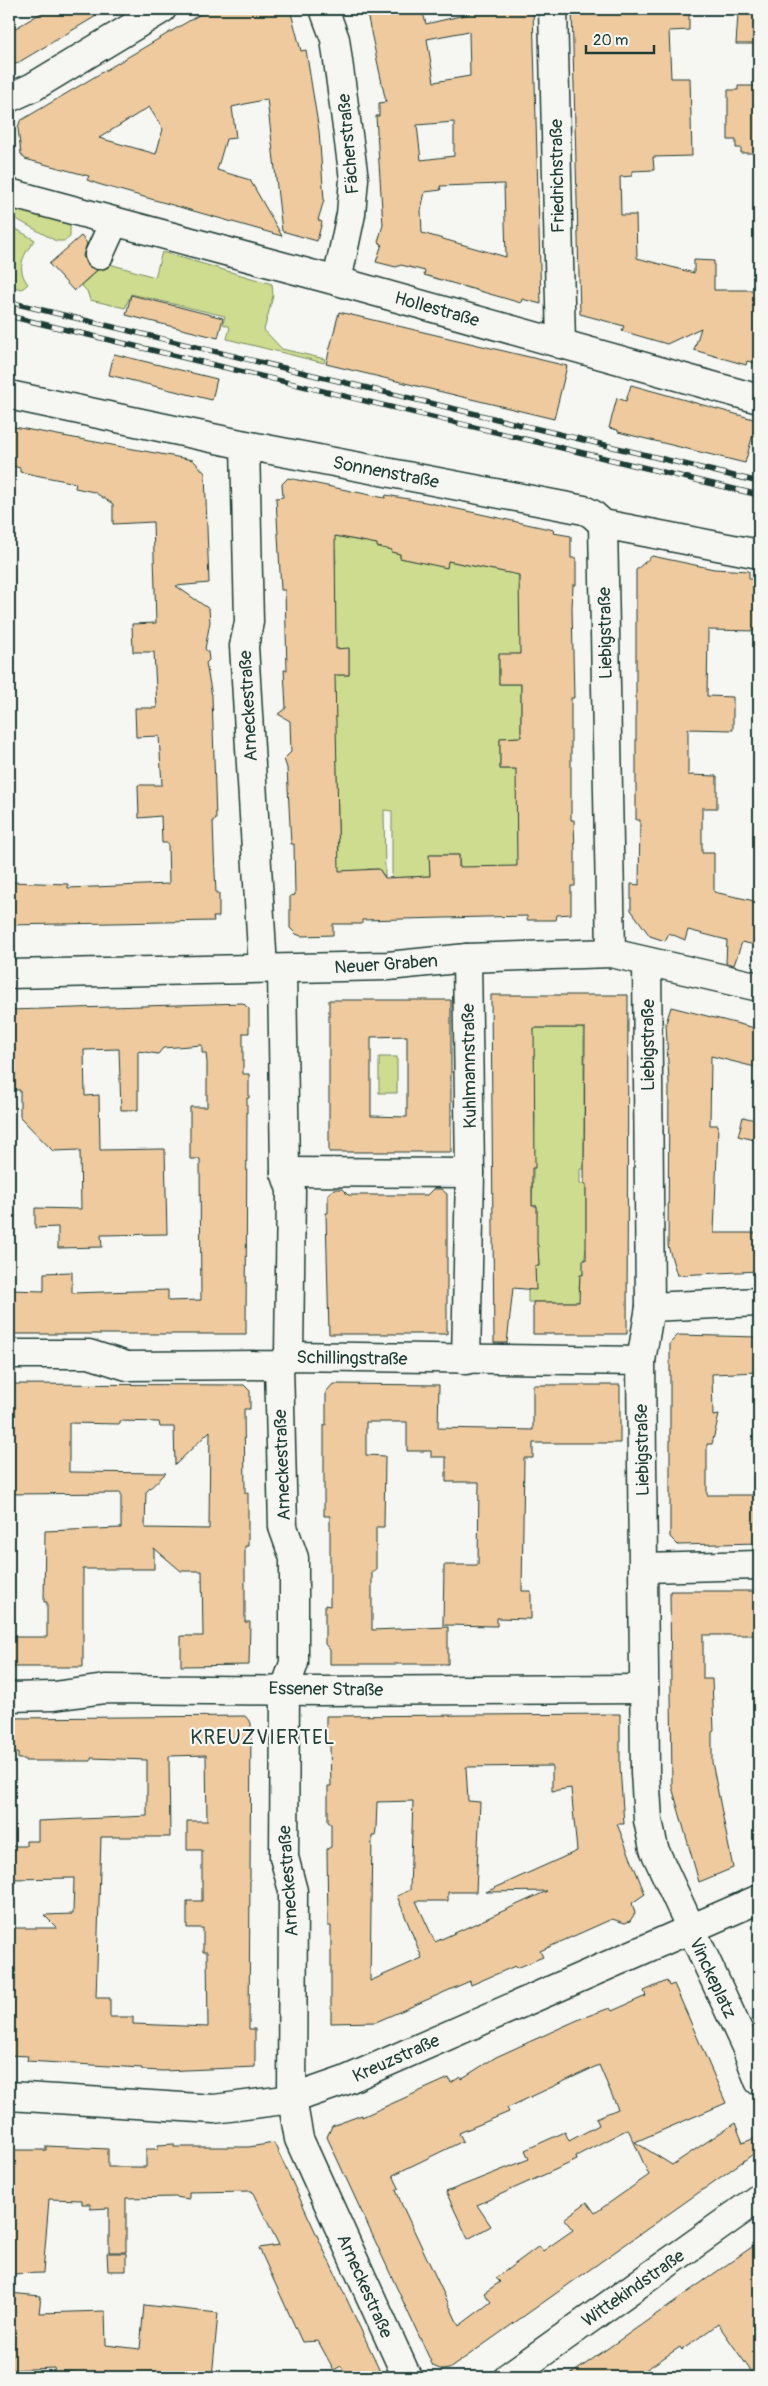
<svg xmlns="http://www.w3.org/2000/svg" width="768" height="2386" viewBox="0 0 768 2386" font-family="Pangolin,sans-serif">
<rect width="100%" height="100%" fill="#f6f6f2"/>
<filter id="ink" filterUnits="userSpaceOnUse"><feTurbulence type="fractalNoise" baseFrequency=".02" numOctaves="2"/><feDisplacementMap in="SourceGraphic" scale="10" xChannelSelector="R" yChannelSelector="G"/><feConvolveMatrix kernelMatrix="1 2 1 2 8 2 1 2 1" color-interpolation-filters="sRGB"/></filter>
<g filter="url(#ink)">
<!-- green -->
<g fill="#cedc8f" stroke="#768c62">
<polygon points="9,198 65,219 70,226 70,237 65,241 56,241 9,215"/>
<path d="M9,225L35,240C24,253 15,268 28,284L22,289L9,286Z"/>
<polygon points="162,252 272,284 273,296 264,330 282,349 325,359 324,363 227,339 230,327 223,324 225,316 131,294 125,308 90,300 87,291 81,285 106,263 155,277"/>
<path d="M309,520L336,536L365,542V539L392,550V552L400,554V558L447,567L448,561L504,572L519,571L518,584L527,585L520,654L499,655V684H521V737L500,738V769H521L541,876C507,867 496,864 460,871L459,855H430V876L392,878V811L384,810L385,877L379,869H368L321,888L339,850L334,675H349V649H332L324,564L336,563L335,549Z"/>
<polygon points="527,1028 584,1028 584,1169 580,1169 580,1184 586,1184 586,1233 592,1234 592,1248 586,1248 583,1275 580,1276 579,1288 584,1288 584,1302 528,1302 528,1283 532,1273 535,1273 535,1266 539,1266 538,1246 536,1245 537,1206 532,1206 535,1115"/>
<rect x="379" y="1057" width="18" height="36"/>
</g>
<!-- building -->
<g fill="#efca9f" stroke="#1f3d34" fill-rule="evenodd">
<polygon points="48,9 108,9 9,68 9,32"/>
<path d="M209,9H290L301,51L306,50L319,131L324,200L318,220L322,222L317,241L282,231L267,99L232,107L236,138L226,139L217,170L250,180L282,236L98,184L87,180L89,176L25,159L21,154L18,128L20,121ZM149,107L163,129L156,154L99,138Z"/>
<path d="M366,9H422L426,24L469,14V9H533L541,304L522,299L521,303L424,275L425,271L401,265L396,267L376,262L382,244L378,242L383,225L376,116H379V103L386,102ZM469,31L470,76L434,82L427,39ZM454,122V156L421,160L417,125ZM504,184L506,257L422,233L421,210L425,192L441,190L440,186Z"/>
<polygon points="572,9 689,9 689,30 669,31 671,78 690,78 692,156 653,157 654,170 632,171 632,176 620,177 621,215 636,215 637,258 694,273 694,260 714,261 714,290 759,290 759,364 747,361 746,365 694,350 701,328 667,344 622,331 624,326 580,314"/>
<polygon points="738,14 759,14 759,44 736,44"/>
<polygon points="738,86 759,86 759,153 741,153 741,148 736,148 736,140 728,140 728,90 738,90"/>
<polygon points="81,236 87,243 83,256 86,264 97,270 74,291 49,264"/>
<polygon points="131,295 223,318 218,338 126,315"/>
<polygon points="339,312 567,366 554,419 326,364"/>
<polygon points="114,354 217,379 212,400 109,375"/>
<polygon points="631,385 757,420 745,463 618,432 618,430 609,428 617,398 626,401"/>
<polygon points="9,426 193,460 205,473 209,583 176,586 209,609 210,622 205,649 208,652 209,660 206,663 212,696 216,820 213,820 214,852 216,893 219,893 219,917 213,917 214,921 9,925 9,882 68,884 68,888 169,884 168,843 162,843 161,816 139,818 138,785 162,785 159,736 136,737 135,708 157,708 154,652 133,652 132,624 156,623 153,522 113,524 113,504 94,492 75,488 76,483 20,472 20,468 9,465"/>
<path d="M288,478L385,498L386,495L425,502L554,530L553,533L571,536V558H576V585H573L572,608L574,698H571V820H574L575,854V886H571V914L557,915L556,920H527V916L362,920V924H333V935L301,936L296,934L290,928V896L295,895L294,844H291L287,768L284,759L291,752L290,721L278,714L286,708L284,670H287L285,590H281L276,498L283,497L282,484ZM335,536L377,544V547L392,550L391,552L400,554V558L447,568L448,561L519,575L520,654H499V684H521V737L500,738V769H516L517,866L459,867V855H429L430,876L385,878L379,869L339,871L335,675H349V648L336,649Z"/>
<polygon points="652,556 714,569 749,571 749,579 759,579 759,631 708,630 707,696 733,697 733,730 688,729 688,775 717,776 717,808 702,808 702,853 714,853 714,892 759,902 759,946 742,942 734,965 726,963 727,940 688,930 685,940 669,933 665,941 650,936 631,910 631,884 639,885 640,820 636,820 636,570"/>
<polygon points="491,995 628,995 627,1334 533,1334 533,1302 579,1302 580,1275 583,1275 583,1260 586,1260 586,1184 584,1184 585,1028 534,1028 535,1168 532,1168 532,1206 537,1206 537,1245 538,1245 539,1266 535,1266 536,1290 513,1288 507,1343 494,1343"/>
<path d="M329,1000H451V1152H329ZM407,1036V1117L371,1116V1037Z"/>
<polygon points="243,1003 249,1009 249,1033 243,1033 243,1074 249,1074 249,1098 247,1098 246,1334 9,1334 9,1290 44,1291 44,1273 72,1272 72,1293 168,1290 168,1301 201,1300 200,1159 190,1159 190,1107 207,1107 207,1063 206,1053 202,1053 202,1045 163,1048 158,1054 138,1051 138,1110 121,1110 119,1049 84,1050 85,1096 99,1095 100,1150 165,1149 167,1234 101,1235 102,1247 58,1248 58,1227 35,1228 35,1208 81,1209 80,1150 53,1151 20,1117 20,1090 15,1090 14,1056 9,1056 9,1010"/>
<polygon points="671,1007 759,1029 759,1068 711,1056 710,1125 718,1125 714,1233 759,1233 759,1271 677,1275 668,1246 669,1083 666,1023"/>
<polygon points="743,1117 759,1121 759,1141 738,1136"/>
<polygon points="334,1189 342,1189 348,1195 427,1195 433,1189 441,1189 447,1194 447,1334 329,1334 326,1213 328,1213 328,1194"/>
<polygon points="678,1335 759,1337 759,1372 712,1374 713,1416 719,1415 712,1444 707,1444 707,1495 754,1495 754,1499 759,1499 759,1543 678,1545 670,1537 670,1343"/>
<path d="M9,1384L244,1385L250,1391V1409H244L245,1493H248V1546H245V1622H250L249,1665L181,1666V1636H203L202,1571H181L154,1548V1569H83V1667H9V1637H47V1602H44L45,1531L121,1528V1493L9,1494V1449H11ZM120,1421L159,1422L160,1427H174L175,1465L210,1431L209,1529L145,1528L146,1492L166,1473L69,1472V1423L120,1424Z"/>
<polygon points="333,1384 439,1385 438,1428 533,1430 533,1385 620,1385 620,1443 533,1443 533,1458 524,1458 522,1591 531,1591 531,1619 497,1618 497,1626 443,1625 444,1565 478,1565 479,1482 446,1482 446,1457 431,1457 431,1451 407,1451 407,1422 366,1422 366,1455 385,1456 384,1527 376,1527 376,1571 372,1571 372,1630 448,1627 448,1664 330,1664 330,1650 325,1644 325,1605 330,1606 330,1516 324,1516 324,1425 326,1425 326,1392"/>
<polygon points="670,1591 759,1591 759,1635 703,1635 703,1679 712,1679 714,1731 712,1732 712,1762 733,1868 699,1882 672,1787"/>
<path d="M620,1714V1767L624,1824H617L645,1894L632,1903L635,1913L630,1921L625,1923L612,1919L540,1951L543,1957L517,1968L515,1966L471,1985L470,1981L376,2022L331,2023V1926H328L327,1849L331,1847V1824L328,1822V1786H331L330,1745H326V1716ZM552,1766V1791L571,1788L577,1851L486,1892L547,1891L435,1942L416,1901H448V1892H476L480,1802L468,1801L466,1767ZM413,1801L410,1890L397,1896L422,1958L370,1981L372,1836H375L376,1829L377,1802Z"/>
<path d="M245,1716L251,1723L249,2029H255V2067L163,2071L142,2070V2068L27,2061L28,2056L9,2055V2008H12L13,1961L9,1957V1928H57L44,1915L73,1914L74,1878L9,1879V1846H26V1841H38V1821L147,1816V1760L91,1758V1761H25V1759H18V1753H9V1718ZM206,1755L207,1821H187V1850H202V1901H187V1928H203V1952H207L208,2027L133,2024V2017H110V1998H96L101,1837H170L169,1756Z"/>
<path d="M667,1981L669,1986L674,1984L726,2103L635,2142L672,2165L735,2123L743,2143L759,2136V2150L449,2369L442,2370L433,2366L327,2137L332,2126L362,2115V2117L449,2078L451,2083L460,2077L461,2079L496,2057L582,2018L610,2008L612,2011L646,1996L644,1991ZM599,2065L618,2109L596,2118L599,2125L569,2141L565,2132L525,2150L529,2159L446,2192L468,2239L491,2226L477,2205L577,2160L576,2156L628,2129L649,2175L595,2213L587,2202L564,2219L573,2230L543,2251L539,2246L496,2278L500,2282L484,2293L491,2302L459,2326L401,2203L396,2190L399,2188L393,2175L463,2141L459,2133L509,2112L507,2108Z"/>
<polygon points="274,2143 383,2377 348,2377 341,2366 334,2370 318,2341 302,2342 259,2248 279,2245 252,2191 189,2192 189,2199 175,2197 126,2198 126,2252 109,2252 109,2208 90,2209 90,2204 82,2204 82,2200 49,2199 43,2273 9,2274 9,2150 46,2150 46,2146 108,2149 108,2167 146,2167 146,2149 158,2149 158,2145 174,2144 174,2147 249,2147"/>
<polygon points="759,2242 759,2377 755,2377 718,2324 682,2350 680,2347 635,2377 567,2377"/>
<polygon points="107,2253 126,2253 126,2271 108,2271"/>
<polygon points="9,2293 41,2296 39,2313 105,2311 106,2345 140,2349 144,2305 218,2313 212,2377 85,2377 85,2374 76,2374 75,2372 55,2373 54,2368 9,2370"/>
</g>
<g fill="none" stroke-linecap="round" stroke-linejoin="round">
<!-- minor casing -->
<g stroke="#1f3d34" stroke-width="31">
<g id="minor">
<polyline points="324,9 335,39 354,179 351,214 337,281"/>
<polyline points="553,9 561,344"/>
<polyline points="9,98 33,87 162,9"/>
<polyline points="9,193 337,281 759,399"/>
<polyline points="99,255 114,222"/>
<polyline points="9,395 245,445 584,510 592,514 603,524 759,554"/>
<polyline points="245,445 249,622 244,646 263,968"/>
<polyline points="603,524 611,953"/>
<polyline points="647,962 650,1307 641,1361 645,1772 648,1820 654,1849 746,2047 759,2081"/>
<polyline points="282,970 285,1172 291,1190 289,1356"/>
<polyline points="9,974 388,966 467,958 611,953 759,987"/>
<polyline points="285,1172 470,1173"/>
<polyline points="650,1307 759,1302"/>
<polyline points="9,1354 89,1354 127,1366 279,1365 289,1356 641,1361"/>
<polyline points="466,1360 470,1173 467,958"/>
<polyline points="279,1365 283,1527 294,1558 294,1663 285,1689 284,1857 293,1891 292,2099 299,2139 407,2377"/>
<polyline points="644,1568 759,1565"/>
<polyline points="9,1697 54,1696 105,1689 319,1691 644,1689"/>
<polyline points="9,2096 214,2109 292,2099 344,2081 759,1899"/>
<polyline points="508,2377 759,2198"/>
</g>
</g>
<!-- minor -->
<use href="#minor" stroke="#f6f6f2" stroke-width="28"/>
<!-- rail casing -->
<g stroke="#1f3d34" stroke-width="5.5">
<g id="rail">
<polyline points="9,302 759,482"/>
<polyline points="9,316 759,495"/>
</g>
</g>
<!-- rail -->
<use href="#rail" stroke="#f6f6f2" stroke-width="4" stroke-dasharray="11" stroke-linecap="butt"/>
</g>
</g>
<g text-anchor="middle" stroke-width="4.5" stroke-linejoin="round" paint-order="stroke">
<!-- street labels -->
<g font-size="18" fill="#1f3d34" stroke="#f6f6f2">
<text transform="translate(348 144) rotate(-95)" y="6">Fächerstraße</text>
<text transform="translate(557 176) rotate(-91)" y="6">Friedrichstraße</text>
<text transform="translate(437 309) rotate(16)" y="6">Hollestraße</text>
<text transform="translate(386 472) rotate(11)" y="6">Sonnenstraße</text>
<text transform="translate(605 633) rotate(-91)" y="6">Liebigstraße</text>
<text transform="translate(248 706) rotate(-93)" y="6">Arneckestraße</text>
<text transform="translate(386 964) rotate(-4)" y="6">Neuer Graben</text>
<text transform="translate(648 1045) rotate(-90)" y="6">Liebigstraße</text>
<text transform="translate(469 1066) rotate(-91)" y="6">Kuhlmannstraße</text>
<text transform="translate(352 1358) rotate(1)" y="6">Schillingstraße</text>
<text transform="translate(642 1450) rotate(-91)" y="6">Liebigstraße</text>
<text transform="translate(282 1465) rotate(-92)" y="6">Arneckestraße</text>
<text transform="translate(326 1689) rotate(1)" y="6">Essener Straße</text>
<text transform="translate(288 1881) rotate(-94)" y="6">Arneckestraße</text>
<text transform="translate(713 1978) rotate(65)" y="6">Vinckeplatz</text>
<text transform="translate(396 2058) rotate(-24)" y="6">Kreuzstraße</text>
<text transform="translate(365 2286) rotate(66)" y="6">Arneckestraße</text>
<text transform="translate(633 2288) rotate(-35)" y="6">Wittekindstraße</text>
</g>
<!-- quarter labels -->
<g font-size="20" letter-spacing="1" fill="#1f3d34" stroke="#f6f6f2">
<text x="263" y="1744">KREUZVIERTEL</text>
</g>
</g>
<!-- margin -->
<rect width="768" height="2386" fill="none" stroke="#f6f6f2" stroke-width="30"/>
<rect x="15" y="15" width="738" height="2356" fill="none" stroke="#1f3d34" stroke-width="2" filter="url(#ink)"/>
<!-- scale -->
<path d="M586 45v8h68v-8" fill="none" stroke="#1f3d34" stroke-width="2.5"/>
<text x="593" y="45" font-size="15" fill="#1f3d34" stroke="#f6f6f2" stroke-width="4" paint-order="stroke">20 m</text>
</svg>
